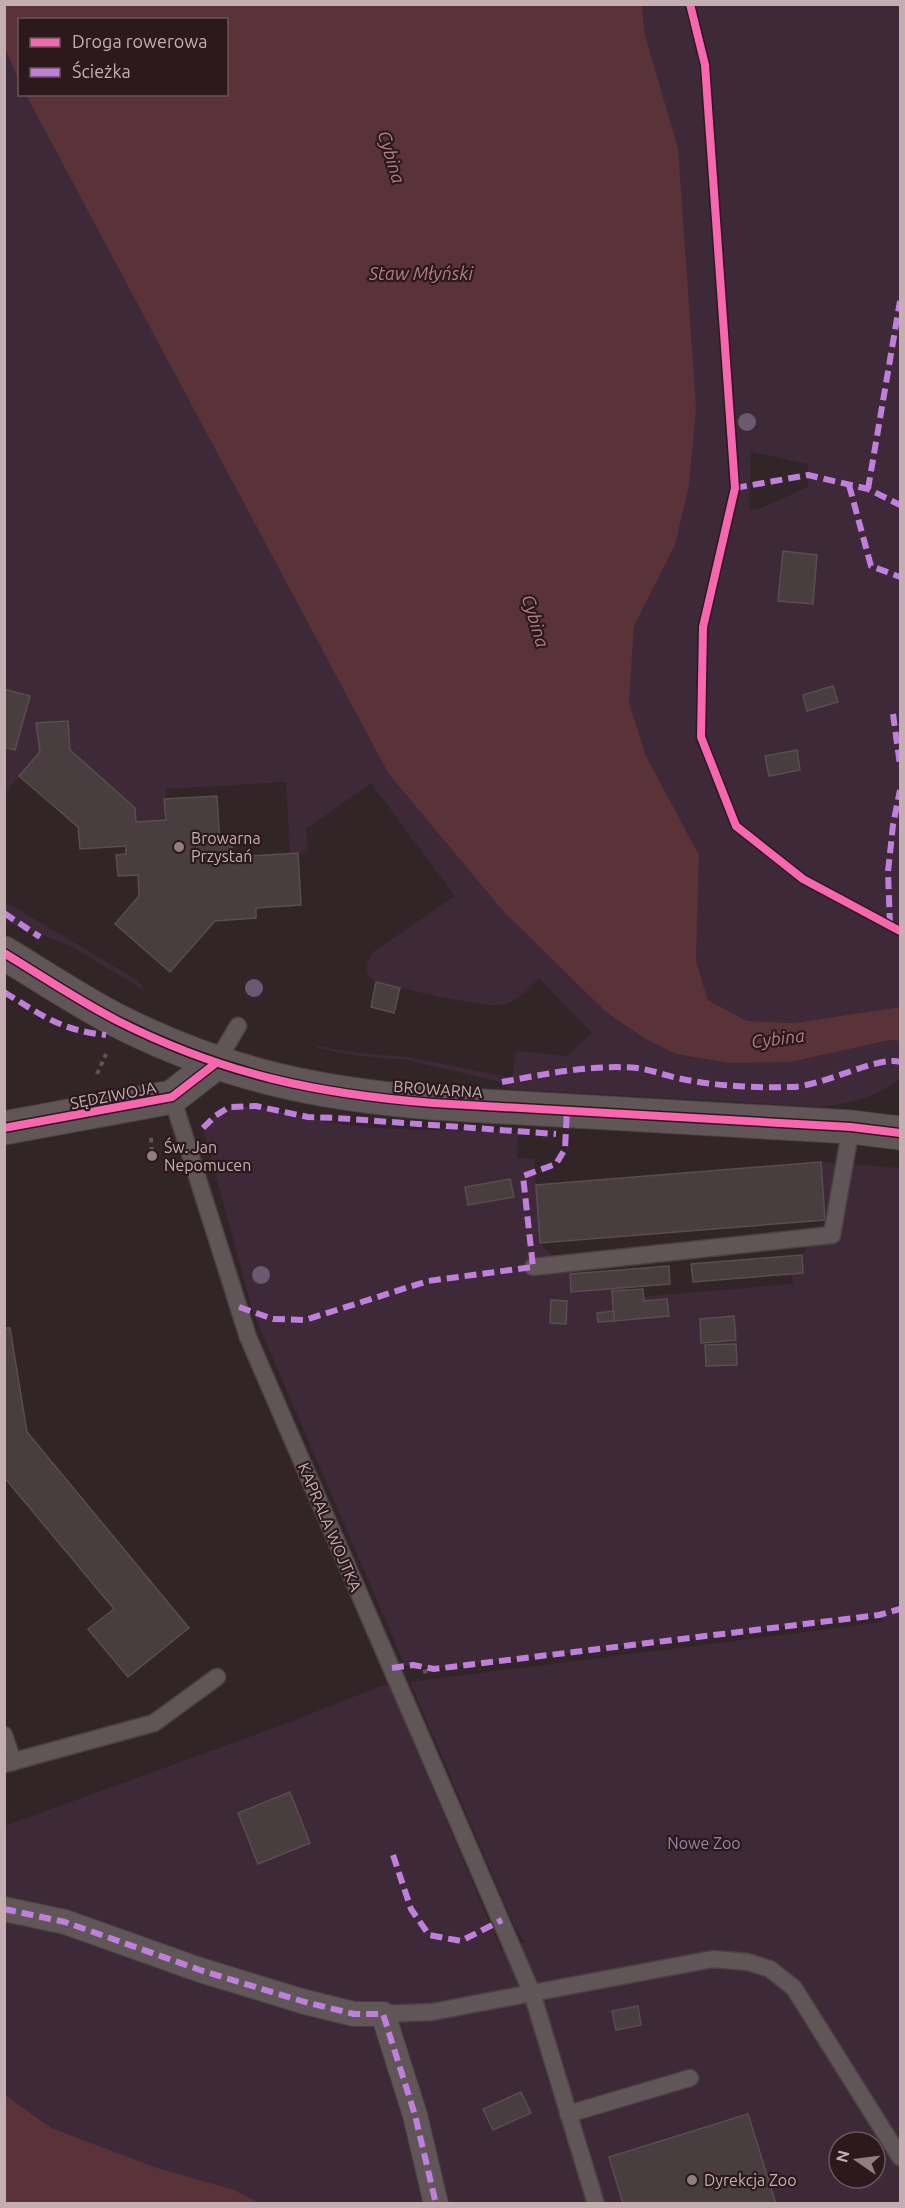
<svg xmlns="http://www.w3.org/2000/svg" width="905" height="2208" viewBox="0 0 905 2208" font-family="Ubuntu,sans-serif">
<rect width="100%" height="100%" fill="#322528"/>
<!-- green -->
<g fill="#3e2939" fill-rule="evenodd">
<path d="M642,5H900V1007L794,1023L747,1021L708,1000L696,961L699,855L646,756L629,704L634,626L675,545L678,148L645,35ZM751,452L808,464V487L757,510L749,509Z"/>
<path d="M4,49L19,81L20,94L26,95L388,773L503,911L606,1012L731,1063L790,1062L890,1040L900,1041V1078C875,1099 855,1101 823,1107L510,1089L501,1082L407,1060L359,1056L317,1048V1046L359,1053L408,1057L512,1078L516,1051L567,1056L592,1033L539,978C529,988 520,999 506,1004C501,1005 493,1005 488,1005C474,1004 376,985 370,978C364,970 368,960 373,952L455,896L371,783L306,829L308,852L290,853L286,782L165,789L166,820L136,822L135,808L70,750L68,721L36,723L40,752L5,793Z"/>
<polygon points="4,901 138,981 146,991 69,945 5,921"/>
<path d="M256,1106L331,1123L371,1128L518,1133L517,1158L534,1159L540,1243L570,1274L571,1292L625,1288L627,1298L793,1284L792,1274L803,1273L802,1255L825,1220L821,1162L900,1168V2203L5,2204V1826L285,1724L381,1686L389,1685L502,1952L524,1942L515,1927L410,1682L884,1622L879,1615L434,1669L413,1665L405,1666L253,1312L203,1128C223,1107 228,1107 256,1106ZM839,2142H875V2178H839Z"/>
</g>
<!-- water -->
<g fill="#5a3339">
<polygon points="4,5 642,5 645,35 678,148 696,407 689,485 675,545 634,626 629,703 646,756 699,855 696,961 708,1000 747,1021 794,1023 900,1007 900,1041 890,1040 790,1062 731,1063 676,1054 646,1039 606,1012 503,911 388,773 26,95 226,94 226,20 20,20 19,81 5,49"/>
<polygon points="5,2095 51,2128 157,2168 234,2190 259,2203 5,2203"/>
</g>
<!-- building -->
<g fill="#483d3f" stroke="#5a4d4f" stroke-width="1.5">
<polygon points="783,551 817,555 813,604 778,601"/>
<polygon points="833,686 838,702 807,711 803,695"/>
<polygon points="4,689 30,696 15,750 4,747"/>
<polygon points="68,721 70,750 135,808 136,822 166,820 164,799 217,796 220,846 232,845 233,857 298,853 301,905 256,908 256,918 215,921 170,972 115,924 139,896 138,875 118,876 116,855 126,854 126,846 80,849 78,827 19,776 40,752 36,723"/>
<polygon points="797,750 800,770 769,776 765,756"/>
<polygon points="376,982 400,988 394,1013 371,1007"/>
<polygon points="821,1162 825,1220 540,1243 536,1185"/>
<polygon points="510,1179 514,1197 468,1205 465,1187"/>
<polygon points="802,1255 803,1273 693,1282 691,1264"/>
<polygon points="669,1266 670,1284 571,1292 570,1274"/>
<polygon points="643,1289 644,1301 667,1299 669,1316 614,1321 612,1291"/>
<polygon points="551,1300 567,1301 566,1324 550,1323"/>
<polygon points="614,1311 614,1321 598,1322 597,1313"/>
<polygon points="734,1316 736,1340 701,1343 700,1319"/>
<polygon points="4,1328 10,1328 27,1432 189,1628 128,1677 88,1629 114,1609 4,1477"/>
<polygon points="736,1344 737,1365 706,1366 705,1345"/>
<polygon points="290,1792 310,1843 258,1864 238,1813"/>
<polygon points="638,2006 641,2025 616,2030 612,2011"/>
<polygon points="521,2092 531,2113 493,2130 483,2109"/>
<polygon points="748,2114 776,2204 623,2204 609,2157"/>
</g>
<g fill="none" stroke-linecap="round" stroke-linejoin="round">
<!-- service casing -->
<g stroke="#4b4143" stroke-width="19">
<g id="service">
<polyline points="216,1063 238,1026"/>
<polyline points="172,1097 248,1337 532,1993 432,2012 383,2014"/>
<polyline points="533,1267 832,1235 851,1127"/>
<polyline points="4,1735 13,1762"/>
<polyline points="4,1764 154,1723 217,1677"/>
<polyline points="568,2114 690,2078"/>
<polyline points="596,2204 532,1993 713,1959 748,1962 770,1969 794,1988 900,2157"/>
</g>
</g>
<!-- pedestrian casing -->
<g stroke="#4b4143" stroke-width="26">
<polyline id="pedestrian" points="4,1909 65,1922 200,1970 305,2002 354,2014 383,2014 415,2115 436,2204"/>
</g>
<!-- minor casing -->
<g stroke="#4b4143" stroke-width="35">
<polyline id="minor" points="4,1128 172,1097 216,1063"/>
</g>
<!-- tertiary casing -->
<g stroke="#4b4143" stroke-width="35">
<path id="tertiary" d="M4,953C42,976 79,1001 118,1021C223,1074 317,1094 433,1103L851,1127L900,1133"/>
</g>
<!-- path -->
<g stroke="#5f5457" stroke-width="4" stroke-dasharray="4.5 4.5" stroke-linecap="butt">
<polyline points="97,1074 106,1054"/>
<polyline points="151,1138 152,1156"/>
<polyline points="423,1672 434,1669"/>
</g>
<!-- service -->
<use href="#service" stroke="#615657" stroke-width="16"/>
<!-- pedestrian -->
<use href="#pedestrian" stroke="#615657" stroke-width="24"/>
<!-- minor -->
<use href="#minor" stroke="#615657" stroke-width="33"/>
<!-- tertiary -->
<use href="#tertiary" stroke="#615657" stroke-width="33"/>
<!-- quiet -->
<g stroke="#c07fdc" stroke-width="6" stroke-dasharray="12 6" stroke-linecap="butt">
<polyline points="849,485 871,566 900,577"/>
<polyline points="735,488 808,475 868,489 900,505"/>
<polyline points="868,489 900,301"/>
<polyline points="893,714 900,765"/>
<polyline points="4,913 40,937"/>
<polyline points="890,925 888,872 893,825 900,790"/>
<path d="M4,992C43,1016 60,1030 106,1035"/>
<path d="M502,1082C546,1074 592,1064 637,1068C652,1070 667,1076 682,1079C717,1086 754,1088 791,1087C821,1087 879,1055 900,1062"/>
<polyline points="203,1128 215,1116 229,1107 256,1106 308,1117 336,1118 556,1134"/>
<polyline points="239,1307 273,1319 305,1320 428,1281 533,1267 523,1176 556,1164 565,1149 567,1110"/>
<polyline points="392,1668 413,1665 434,1669 879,1615 900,1609"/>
<polyline points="393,1855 411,1909 429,1935 461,1941 502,1920"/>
<polyline points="4,1909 65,1922 200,1970 305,2002 354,2014 383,2014 415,2115 436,2204"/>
</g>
<!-- cycleway casing -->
<g stroke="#2c191d" stroke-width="11">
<g id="cycleway">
<polyline points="690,4 705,65 735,488 703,627 701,737 736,826 803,879 900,931"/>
<path d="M4,953C42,976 79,1001 118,1021C223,1074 317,1094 433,1103L851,1127L900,1133"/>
<polyline points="4,1128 172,1097 216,1063"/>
</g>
</g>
<!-- cycleway -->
<use href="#cycleway" stroke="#f766af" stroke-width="8"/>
</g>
<!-- trees -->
<g fill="#695a6f">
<circle cx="747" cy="422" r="9"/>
<circle cx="254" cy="988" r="9"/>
<circle cx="261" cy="1275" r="9"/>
</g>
<!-- markers -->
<g fill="#917e81" stroke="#2c191d" stroke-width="2">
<circle cx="179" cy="847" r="6"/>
<circle cx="152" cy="1156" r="6"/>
<circle cx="692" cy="2180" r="6"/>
</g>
<g text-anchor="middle" stroke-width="4.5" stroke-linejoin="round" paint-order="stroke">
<!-- poi labels -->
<g font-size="16" fill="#c4aeb1" stroke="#2c191d" text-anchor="start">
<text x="191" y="844">Browarna<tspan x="191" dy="18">Przystań</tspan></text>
<text x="164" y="1153">Św. Jan<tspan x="164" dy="18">Nepomucen</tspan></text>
<text x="704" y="2186">Dyrekcja Zoo</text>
</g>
<!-- street labels -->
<g font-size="16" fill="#c4aeb1" stroke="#2c191d">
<text transform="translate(438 1089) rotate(4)" y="6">BROWARNA</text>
<text transform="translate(113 1095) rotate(-11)" y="6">SĘDZIWOJA</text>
<text transform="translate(330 1527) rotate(67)" y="6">KAPRALA WOJTKA</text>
</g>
<!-- park labels -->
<g font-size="16" fill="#9685a9" stroke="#2c191d">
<text x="704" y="1849">Nowe Zoo</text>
</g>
<!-- water labels -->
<g font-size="18" font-style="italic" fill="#b17e87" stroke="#2c191d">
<text transform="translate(391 157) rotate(73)" y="6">Cybina</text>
<text x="421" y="280">Staw Młyński</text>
<text transform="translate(535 621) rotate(73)" y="6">Cybina</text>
<text transform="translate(778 1039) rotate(-7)" y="6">Cybina</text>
</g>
</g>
<!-- border -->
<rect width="905" height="2208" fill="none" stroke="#c4aeb1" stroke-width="12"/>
<!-- legend -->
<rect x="18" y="18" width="210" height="78" fill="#2c191d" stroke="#695558" stroke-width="1.5"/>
<rect x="30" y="38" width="30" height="9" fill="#f766af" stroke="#695558" stroke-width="1.5"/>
<text x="72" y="48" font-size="18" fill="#c4aeb1">Droga rowerowa</text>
<rect x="30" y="68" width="30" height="9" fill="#c07fdc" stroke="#695558" stroke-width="1.5"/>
<text x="72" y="78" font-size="18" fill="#c4aeb1">Ścieżka</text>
<!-- north arrow -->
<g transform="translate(857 2160) rotate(284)"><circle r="28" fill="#2c191d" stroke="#695558" stroke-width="1.5"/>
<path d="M0-4.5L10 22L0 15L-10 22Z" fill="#917e81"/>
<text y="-9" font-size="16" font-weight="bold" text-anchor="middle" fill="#c4aeb1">N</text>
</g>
</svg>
